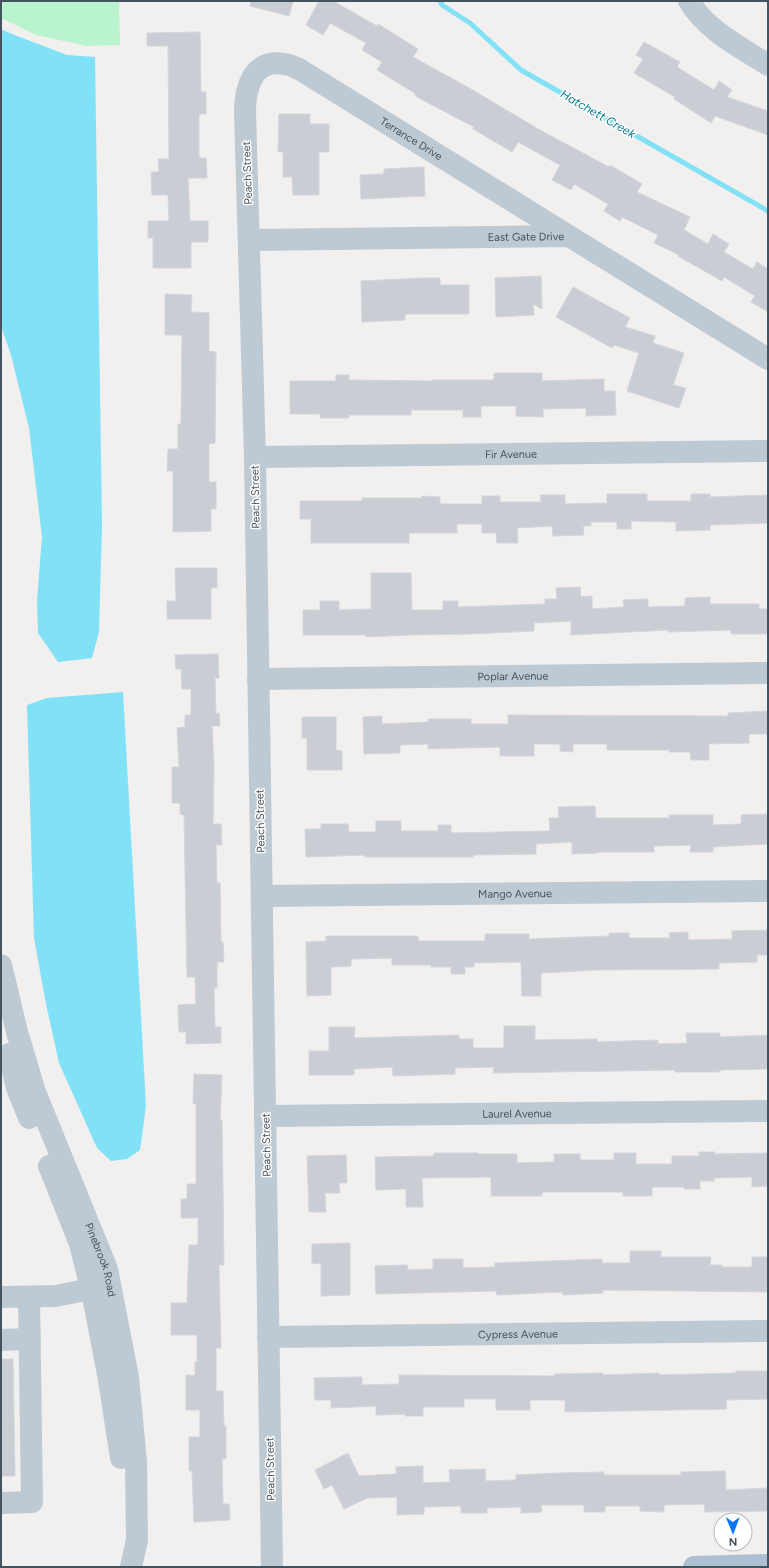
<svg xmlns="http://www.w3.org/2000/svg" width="769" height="1568" viewBox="0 0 769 1568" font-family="Figtree,sans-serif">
<rect width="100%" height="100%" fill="#f2efef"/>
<!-- green -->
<polygon fill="#b9f4ce" points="1,1 119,1 120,45 87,46 36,35 1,18"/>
<!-- water -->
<g fill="#81e1f6">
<polygon points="1,29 12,34 67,55 95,57 102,525 99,632 92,658 58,662 38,633 37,601 42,537 29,428 11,355 1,326"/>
<polygon points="123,692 146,1106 140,1150 127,1159 111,1161 97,1148 59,1063 46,1004 34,938 27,705 47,698"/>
</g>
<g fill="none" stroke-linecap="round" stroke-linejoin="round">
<!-- stream -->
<polyline stroke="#81e1f6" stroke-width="5" points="440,1 442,5 470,23 521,70 768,211"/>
</g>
<!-- building -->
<g fill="#caced4" stroke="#d2d5db">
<polygon points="251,1 293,1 289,16 250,6"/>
<polygon points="319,1 333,1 377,26 378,24 418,49 413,57 471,89 540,130 609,167 610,165 642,184 637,192 690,217 684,230 708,244 713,234 729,244 724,252 753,269 757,262 768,269 768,312 751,302 755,296 724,277 722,281 678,256 679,255 654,243 658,235 622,217 620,221 604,211 608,204 574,184 571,190 552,180 560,165 518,142 512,152 473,129 474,127 415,96 416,94 377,70 382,62 362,50 366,43 330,23 323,35 306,25"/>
<polygon points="200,32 201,92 206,92 206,114 199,114 199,158 206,158 207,178 188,178 190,221 208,221 208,242 191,242 191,268 153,268 153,238 148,238 148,221 169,221 168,195 152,195 151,172 159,172 158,159 169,159 168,46 147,46 147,33"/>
<polygon points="644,42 680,62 677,67 714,90 719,81 732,90 727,97 768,111 768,135 715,116 711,123 674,99 675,97 634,73 643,59 636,55"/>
<polygon points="279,114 310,114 310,124 329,124 329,152 319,152 319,195 293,195 292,177 283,177 283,152 278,152"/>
<polygon points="424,167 425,196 361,199 360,175 384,174 384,169"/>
<polygon points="541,276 542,309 533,304 534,315 496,317 495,278"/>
<polygon points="423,278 440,278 440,285 469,285 469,314 405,314 405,320 362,322 361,281"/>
<polygon points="573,287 630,318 625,327 655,336 653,343 684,353 673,385 686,388 679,408 627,391 639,353 614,345 612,348 556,317"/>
<polygon points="165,294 192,295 191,312 209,313 209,351 216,352 215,443 209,444 209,482 216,482 216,509 211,509 211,531 173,532 173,471 167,471 168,449 178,449 178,424 181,424 182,335 165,335"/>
<polygon points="494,373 542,373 542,381 604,379 604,391 615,391 616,415 586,416 586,408 543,409 543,417 516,416 516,406 481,406 481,417 463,417 463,410 411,410 411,415 349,415 349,418 320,418 320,414 290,414 290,381 336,381 336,375 349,375 349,380 432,381 432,380 494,380"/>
<polygon points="607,494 647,494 647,501 691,501 691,494 710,494 710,497 768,495 768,523 710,525 710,530 676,531 676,522 631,521 631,529 617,529 617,522 591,522 591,526 583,526 584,535 553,536 552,526 517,528 518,543 497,543 496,533 482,533 482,524 457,524 457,533 409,533 409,543 311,543 311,519 300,519 300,501 362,501 362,498 422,498 422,496 440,497 440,504 482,504 482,496 500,496 500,502 541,502 540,495 565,495 565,504 607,503"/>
<polygon points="175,568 217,568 217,588 211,588 211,619 167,619 167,601 176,601"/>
<polygon points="371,573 411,573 412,610 443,610 443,601 458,601 458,607 545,604 545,599 557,599 556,588 580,587 581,597 592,596 592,609 624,607 623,600 648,599 648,607 685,606 685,598 710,597 710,604 759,604 759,609 768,609 768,634 731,634 731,630 668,632 668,630 571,635 571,621 534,623 534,631 471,634 408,635 366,637 366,635 303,635 303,610 320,610 320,601 339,601 339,610 371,609"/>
<polygon points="218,654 219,678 215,678 216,714 219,713 220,726 212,726 214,764 213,824 221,824 222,845 216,845 217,883 220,883 221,942 223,942 224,962 217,962 217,988 214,988 215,1027 221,1027 221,1043 186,1044 186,1032 179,1032 178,1005 196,1004 195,977 187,977 184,815 180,814 180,803 172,803 172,767 179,767 177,728 185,727 185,715 191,715 191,689 182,689 181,669 176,669 175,655"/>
<polygon points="768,711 768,734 749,734 749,743 709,744 709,760 691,760 690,752 669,752 669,750 607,750 607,744 573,744 573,752 560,751 560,744 534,744 534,756 500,756 500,747 428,749 428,744 400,745 400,753 364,754 363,717 382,716 382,724 428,722 428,719 471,719 471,724 508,724 508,715 728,716 728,713"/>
<polygon points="302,717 336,717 336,750 342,751 342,770 307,770 307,738 302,738"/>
<polygon points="595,806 596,818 669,818 669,815 713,815 713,825 741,824 741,815 768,814 768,844 713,847 713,852 690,852 691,845 654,846 654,852 597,852 597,853 572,854 572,842 536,844 536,854 473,855 473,857 365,857 365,855 306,857 305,829 321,829 321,824 348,824 349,832 376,832 376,821 401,821 401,831 438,831 438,825 451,825 451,833 550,831 549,818 559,818 558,807"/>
<polygon points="768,930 768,955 757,955 757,962 719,963 719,969 597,970 541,973 541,996 522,996 521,962 474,963 474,967 465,967 465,974 451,974 451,967 431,967 431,965 392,965 392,958 351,959 351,966 331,967 331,995 307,996 306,942 326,941 326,936 418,936 418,941 485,941 485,934 529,934 529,939 609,936 609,933 629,933 629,938 670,938 669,933 688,932 688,940 732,939 732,931"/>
<polygon points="504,1026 535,1026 535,1040 597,1039 597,1042 658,1040 658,1044 687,1043 686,1033 720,1033 720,1037 768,1035 768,1069 720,1070 720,1072 675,1072 675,1070 493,1073 494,1067 455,1068 455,1074 393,1076 392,1067 354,1069 354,1075 309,1075 309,1051 329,1051 329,1027 355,1027 354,1038 459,1035 459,1039 473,1039 473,1048 504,1048"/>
<polygon points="194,1074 222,1075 220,1120 222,1120 224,1265 219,1265 221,1348 216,1348 216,1391 223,1391 224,1426 226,1426 226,1459 222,1459 223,1504 229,1504 230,1520 194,1522 192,1471 189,1471 189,1437 200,1437 200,1410 186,1410 186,1375 195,1376 195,1362 197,1362 197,1335 171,1335 171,1303 187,1303 189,1245 198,1245 198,1218 181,1218 181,1199 187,1199 187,1184 196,1184 196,1104 193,1104"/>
<polygon points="699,1152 715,1152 715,1154 768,1153 768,1186 752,1187 752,1177 714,1178 714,1181 700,1181 700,1189 684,1189 684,1187 652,1187 652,1196 623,1196 623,1192 542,1192 542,1196 491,1196 491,1177 422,1178 423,1207 406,1207 406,1189 376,1190 375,1157 434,1156 434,1153 478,1153 478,1154 517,1154 517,1163 554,1162 554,1154 580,1154 580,1160 614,1160 614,1153 636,1153 636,1164 672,1164 672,1156 699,1156"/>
<polygon points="346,1155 347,1183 339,1183 340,1193 325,1193 326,1212 309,1212 307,1156"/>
<polygon points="350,1243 350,1295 321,1296 321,1263 312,1264 312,1244"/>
<polygon points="630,1251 661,1251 661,1257 711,1257 710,1265 722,1265 722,1267 752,1267 752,1257 768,1257 768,1292 603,1290 603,1293 563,1295 562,1292 497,1295 496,1291 376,1294 375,1266 407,1265 408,1270 433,1269 433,1259 463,1259 463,1268 495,1267 495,1263 602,1259 602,1263 630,1263"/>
<polygon points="1,1359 13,1359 15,1476 1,1476"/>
<polygon points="736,1371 768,1371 768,1399 726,1400 727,1409 565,1412 565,1400 530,1400 530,1410 496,1410 496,1399 464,1399 464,1407 423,1407 423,1416 405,1416 405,1414 376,1415 376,1406 331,1408 331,1400 315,1400 314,1378 362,1377 362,1385 399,1384 399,1375 555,1376 555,1374 603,1373 603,1375 659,1373 659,1375 736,1373"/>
<polygon points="348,1453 359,1476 396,1474 396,1467 423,1466 423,1483 450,1482 449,1470 485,1469 486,1481 516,1480 516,1475 560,1473 604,1472 604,1475 681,1475 681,1472 725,1471 726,1490 768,1488 768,1511 705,1512 704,1504 664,1505 664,1512 640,1511 640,1506 605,1506 605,1512 584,1512 584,1505 541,1505 542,1512 521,1513 521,1507 487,1508 487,1513 461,1513 461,1506 424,1507 424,1514 397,1515 397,1497 367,1498 344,1509 332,1485 324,1489 315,1470"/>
</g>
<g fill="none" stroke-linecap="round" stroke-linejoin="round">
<!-- minor -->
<g stroke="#becad3" stroke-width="22">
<path d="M689,1C706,30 740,47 768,65"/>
<path id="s1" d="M250,240L569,236L768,359"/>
<path id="s2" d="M255,457L768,451"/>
<path id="s3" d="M258,679L768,673"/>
<path id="s4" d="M262,896L768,891"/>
<path id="s5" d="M1,965L17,1032L35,1092L107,1269L128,1377L136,1462L137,1540L131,1567"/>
<polyline points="9,1054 17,1088 29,1118"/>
<path id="s6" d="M265,1116L768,1111"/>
<polyline points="49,1166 80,1244 93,1296 109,1380 121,1458"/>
<polyline points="1,1297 55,1296 91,1289"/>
<path id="s7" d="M268,1337L768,1331"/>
<polyline points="1,1340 30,1339"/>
<polyline points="1,1503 32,1502 29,1297"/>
<path id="s8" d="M272,1567L255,457L245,112C245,88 253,58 284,64C289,64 294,67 299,69L569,236"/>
</g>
<!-- major -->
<polyline stroke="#acc0d1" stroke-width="22" points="694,1567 768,1565"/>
</g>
<g text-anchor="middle" stroke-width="3" stroke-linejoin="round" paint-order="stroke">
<!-- street labels -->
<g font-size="11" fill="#45535f" stroke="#fff">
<text dy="4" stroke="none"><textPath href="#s8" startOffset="1676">Terrance Drive</textPath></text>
<text transform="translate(247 173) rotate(-92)" y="4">Peach Street</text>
<text dy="4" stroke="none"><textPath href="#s1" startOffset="276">East Gate Drive</textPath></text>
<text dy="4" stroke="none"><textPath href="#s2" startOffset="256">Fir Avenue</textPath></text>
<text transform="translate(255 497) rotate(-91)" y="4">Peach Street</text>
<text dy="4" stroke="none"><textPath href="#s3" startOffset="255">Poplar Avenue</textPath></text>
<text transform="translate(260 821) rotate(-91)" y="4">Peach Street</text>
<text dy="4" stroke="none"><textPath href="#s4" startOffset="253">Mango Avenue</textPath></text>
<text dy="4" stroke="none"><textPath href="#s6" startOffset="252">Laurel Avenue</textPath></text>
<text transform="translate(266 1145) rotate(-91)" y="4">Peach Street</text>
<text dy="4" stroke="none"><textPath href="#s5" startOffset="312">Pinebrook Road</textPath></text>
<text dy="4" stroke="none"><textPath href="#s7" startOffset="250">Cypress Avenue</textPath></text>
<text transform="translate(270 1469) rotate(-91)" y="4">Peach Street</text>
</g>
<!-- water labels -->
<g font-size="12" font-style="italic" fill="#037b96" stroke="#fff">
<text transform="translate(598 114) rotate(30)" y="4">Hatchett Creek</text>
</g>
</g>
<!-- border -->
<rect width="769" height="1568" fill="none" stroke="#45535f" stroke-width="4"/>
<!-- north arrow -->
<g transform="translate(733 1532) rotate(179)"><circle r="19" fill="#ffffff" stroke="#b5babf"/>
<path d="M0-3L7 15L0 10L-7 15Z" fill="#0576f6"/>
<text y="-6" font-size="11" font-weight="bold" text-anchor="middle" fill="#45535f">N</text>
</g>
</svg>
